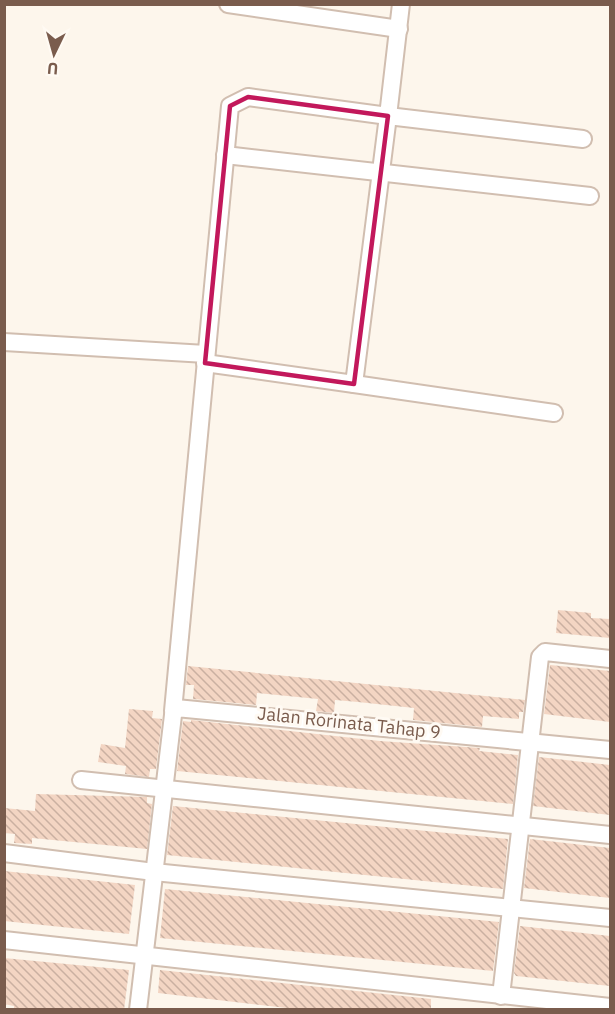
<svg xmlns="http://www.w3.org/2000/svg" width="615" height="1014" viewBox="0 0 615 1014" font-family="'IBM Plex Sans',sans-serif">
<defs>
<pattern id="building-back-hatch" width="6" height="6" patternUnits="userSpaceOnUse" patternTransform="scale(1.5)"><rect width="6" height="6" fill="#f3d5c3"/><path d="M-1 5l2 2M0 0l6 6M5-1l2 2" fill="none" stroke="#cab0a1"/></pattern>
</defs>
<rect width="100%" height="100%" fill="#fdf6ec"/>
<!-- building -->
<g fill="url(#building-back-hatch)">
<polygon points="558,610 591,613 591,618 610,619 610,638 556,633"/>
<polygon points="550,665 610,671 610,722 544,714"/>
<polygon points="188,666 525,700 523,712 519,712 519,719 483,716 482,727 413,720 414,708 358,702 335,700 334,713 316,711 318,699 257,693 256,705 193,699 194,685 186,685"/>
<polygon points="129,709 153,711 152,718 162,719 156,769 150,769 149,777 125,774 126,766 98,762 101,744 125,748"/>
<polygon points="191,720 380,741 480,748 479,751 518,755 513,804 177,771 183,721 191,722"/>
<polygon points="539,757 610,765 610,815 533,806"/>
<polygon points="36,794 147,797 147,803 152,804 147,849 32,838 32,844 14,843 15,834 4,833 4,808 35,811"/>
<polygon points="173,806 508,839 503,889 167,855"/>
<polygon points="530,839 610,848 610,898 524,888"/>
<polygon points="4,871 135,885 129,934 4,921"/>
<polygon points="165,889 499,922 493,971 160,938"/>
<polygon points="520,926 610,936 610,986 516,976 514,973"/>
<polygon points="4,958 129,970 124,1010 14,1010 14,1006 4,1004"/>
<polygon points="160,970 431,999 431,1010 304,1010 158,993"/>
</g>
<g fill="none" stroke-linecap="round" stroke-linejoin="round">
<!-- minor casing -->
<g stroke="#d1beb0" stroke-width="20">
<g id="minor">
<polyline points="228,4 399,29"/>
<polyline points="225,155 590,196"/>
<polyline points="4,342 206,354"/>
<polyline points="205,363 354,384 388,116 583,139"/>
<polyline points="354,384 554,413"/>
<polyline points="173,711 230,106 248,97 388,116 401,4"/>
<polyline points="81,780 610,835"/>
<polyline points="4,853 154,872 610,918"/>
<polyline points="4,940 610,1007"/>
<polyline points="501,996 540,657 545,652 610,659"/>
<polyline points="138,1010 173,715 176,708 610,750"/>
</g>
</g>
<!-- minor -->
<use href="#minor" stroke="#fff" stroke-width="16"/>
</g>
<!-- marked area -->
<path fill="none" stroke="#c2185b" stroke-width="4.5" stroke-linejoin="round" d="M248,97L388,116L354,384L205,363L230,106Z"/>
<g text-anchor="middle" stroke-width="6" stroke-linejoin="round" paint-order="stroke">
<!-- street labels -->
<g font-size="18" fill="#7a5c4d" stroke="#fffaf3">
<text transform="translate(349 723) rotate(6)" y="6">Jalan Rorinata Tahap 9</text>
</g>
</g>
<!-- border -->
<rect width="615" height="1014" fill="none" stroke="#7a5c4d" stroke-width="12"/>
<!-- north arrow -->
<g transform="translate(54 54) rotate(185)" stroke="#fffaf3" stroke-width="4.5" paint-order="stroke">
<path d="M0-4.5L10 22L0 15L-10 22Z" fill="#7a5c4d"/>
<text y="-9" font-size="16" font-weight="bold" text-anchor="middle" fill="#7a5c4d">U</text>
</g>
</svg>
